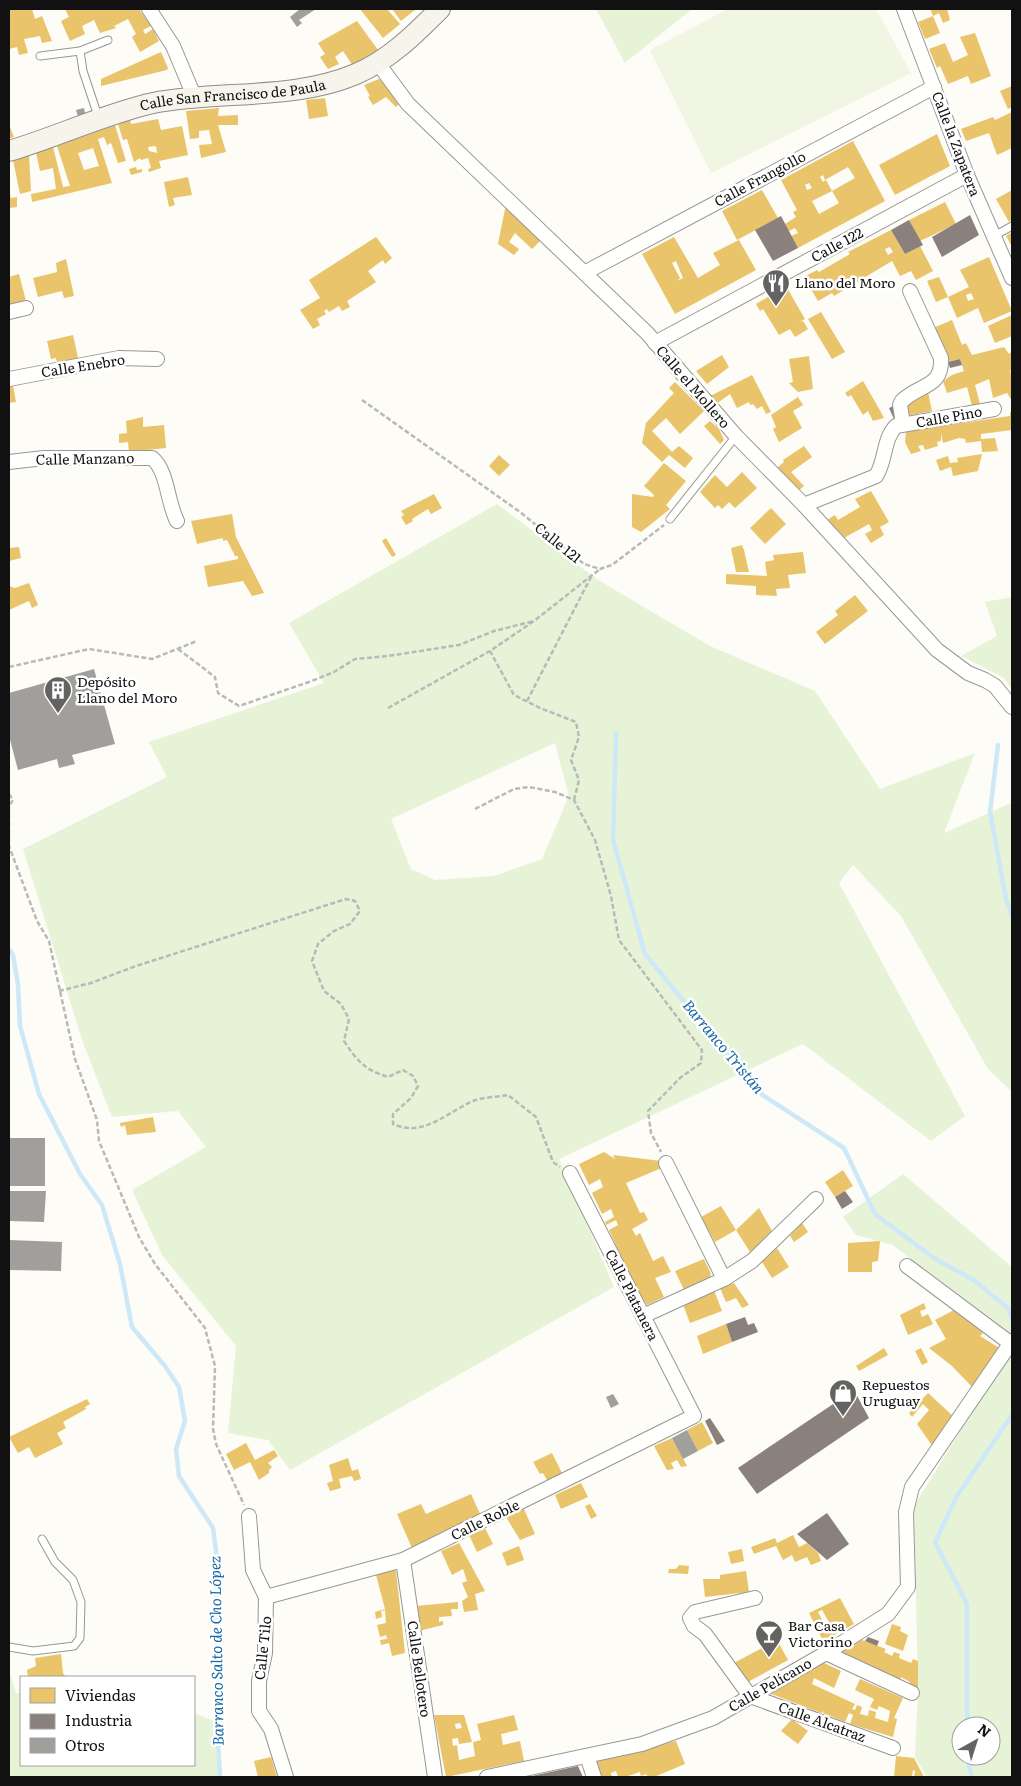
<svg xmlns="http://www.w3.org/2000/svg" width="1021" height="1786" viewBox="0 0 1021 1786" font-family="Literata,serif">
<rect width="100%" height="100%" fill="#fdfcf7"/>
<!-- green -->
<g fill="#e7f3d7" fill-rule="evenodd">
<polygon points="596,9 692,9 625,63"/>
<path d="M497,504L598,580L710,646L815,691L880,789L975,753L944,833L1011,803L1012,800V1092L988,1069L901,916L853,865L839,883L965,1116L931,1141L803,1044L559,1159L614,1287L290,1470L268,1440L228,1433L236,1346L162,1255L132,1190L206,1147L178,1111L112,1117L83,1043L23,849L167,777L149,742L324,683L289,623ZM555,743L569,796L542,859L494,876L435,880L411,869L391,819Z"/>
<polygon points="1012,597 1012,690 1004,678 961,656 997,636 985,602"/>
<polygon points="903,1174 1012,1267 1012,1340 893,1245 856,1235 843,1217"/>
<path d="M1012,1348V1777H927L915,1757L918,1690L914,1506ZM961,1726H991V1756H961Z"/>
<polygon points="9,1670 16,1693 21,1693 21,1765 194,1765 194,1713 217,1722 220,1777 9,1777"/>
</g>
<!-- pitch -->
<polygon fill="#f0f6e1" points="728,9 876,9 911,73 711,173 650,50"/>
<!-- homes -->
<g fill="#e9c46a" fill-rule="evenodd">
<polygon points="13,9 32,9 35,19 42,16 52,41 42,43 40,36 24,39 28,53 19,55 17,47 9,49 9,10"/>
<polygon points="65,9 139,9 151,26 143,30 145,34 153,29 159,41 140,52 132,37 136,34 128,19 114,26 116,28 100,33 94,20 82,26 85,34 70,41 61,21 69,17"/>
<polygon points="360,9 387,9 400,24 383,38"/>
<polygon points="392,9 416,9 401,21"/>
<polygon points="930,9 947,9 950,20 943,23 939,13 933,16"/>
<polygon points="933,16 940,33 925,39 918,22"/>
<polygon points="357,21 378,50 371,56 353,66 343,51 335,57 339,64 328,69 320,57 325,54 318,43"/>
<polygon points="975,33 991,76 971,84 968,76 948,84 940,66 937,68 929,49 945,43 953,62 968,55 960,37"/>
<polygon points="161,52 168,68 167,70 101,86 101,79"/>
<polygon points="379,79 402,101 396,107 386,97 373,105 368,97 370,96 364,85"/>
<polygon points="1012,86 1012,107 1008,109 1000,91"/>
<polygon points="325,98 328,116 309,119 306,100"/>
<polygon points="219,108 218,116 238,115 238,125 218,125 226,152 201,158 199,145 212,144 209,130 199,131 199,138 190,139 186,111"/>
<polygon points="1012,112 1012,148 997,155 989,133 966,141 961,129 993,117 995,120"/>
<path d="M130,119L131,124L158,119L161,130L182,126L188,155L159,161L161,168L149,172L148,169L151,168L148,158L141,160L140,158L134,162L127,139L123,140L118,124ZM156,146L157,153L149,151L148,147Z"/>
<polygon points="9,125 14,137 9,139"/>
<path d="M115,125L126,161L118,163L111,143L107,145L104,137L98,139L112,183L32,202L31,194L56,189L53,168L40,171L36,153L53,147L63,187L70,186L57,146ZM93,148L99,166L84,170L78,153Z"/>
<polygon points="937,134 950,166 895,195 879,165"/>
<path d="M853,141L885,201L798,248L791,236L798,233L795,228L789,231L785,224L796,217L793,212L797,210L781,180ZM848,167L855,178L832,191L839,203L819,214L812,201L832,191L826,180L823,182L820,177L823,175L825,180ZM809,183L812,188L807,190L805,185Z"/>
<polygon points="29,155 31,191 20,194 13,160"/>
<polygon points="136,167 137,170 142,169 142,172 131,175 129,169"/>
<polygon points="188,177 192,195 173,198 175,205 169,207 164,182"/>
<polygon points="9,190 11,198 17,197 17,207 9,208"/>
<polygon points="762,190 778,218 737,240 722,211"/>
<polygon points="1012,190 1012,220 1009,222 996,199"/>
<polygon points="945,202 956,224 920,241 909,220"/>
<polygon points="506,204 542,239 532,249 515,233 509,242 519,249 514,255 498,244"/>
<path d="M891,230L905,254L920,246L933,271L916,280L911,271L900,276L892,261L834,296L832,293L818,301L804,277L817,270L819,272L850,254L848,252ZM890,247L893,252L888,255L885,249Z"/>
<polygon points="1012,232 1012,245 1011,245 1006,236"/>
<polygon points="376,237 392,258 385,264 383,260 368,271 376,282 347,301 350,307 342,311 339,306 329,312 327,309 324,311 326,314 317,319 320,325 313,329 300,310 320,298 309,280"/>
<path d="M674,237L698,278L720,265L713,253L739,240L756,270L675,314L642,254ZM676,261L683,278L677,281L680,278L672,263Z"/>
<path d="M989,257L1012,311L984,323L978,308L957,318L948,297L969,287L960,270ZM971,293L974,299L968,301L966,295Z"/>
<polygon points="66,259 74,296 64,298 62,291 38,297 33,278 57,272 56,263"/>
<polygon points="19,274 26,301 9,304 9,277"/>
<polygon points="939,277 948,297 936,302 927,281"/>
<polygon points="786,286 805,319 798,323 803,321 808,329 795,337 790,329 779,335 763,309 760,311 756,304"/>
<polygon points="821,312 845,352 832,359 808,319"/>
<polygon points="1012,315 1012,336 995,343 988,326"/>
<polygon points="952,320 962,345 966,343 972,355 1004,347 1009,354 1012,351 1012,369 1010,371 1012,374 1012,401 1007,393 993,398 989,379 975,385 980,404 972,406 967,387 947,393 943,381 952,375 964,371 960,359 948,362 933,328"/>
<polygon points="73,335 78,358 57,363 56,358 51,359 47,341"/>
<polygon points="722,355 729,367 707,384 696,371"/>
<polygon points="809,356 813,389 798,392 789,383 793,382 789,359"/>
<polygon points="752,375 771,412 766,414 762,406 757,409 753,404 750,405 749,402 737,408 730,394 716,404 710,396"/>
<polygon points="9,380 12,380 16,402 9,403"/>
<polygon points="863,381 881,412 884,418 873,421 868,411 863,415 851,395 848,397 845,393"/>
<polygon points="675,382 704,411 680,434 666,418 652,431 672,452 679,446 693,458 685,468 669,455 662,462 642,443 646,423 674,393 669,388"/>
<polygon points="928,392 932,411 906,416 905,406 910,400 918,398"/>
<polygon points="798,397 803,405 793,411 802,428 779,442 773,429 776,427 771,415"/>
<polygon points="1010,412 1012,412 1012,430 981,434 981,439 995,438 998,451 982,452 981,441 966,443 965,439 959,438 943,443 941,433 941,441 937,442 938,446 925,450 923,445 918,446 921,451 911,454 905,442 906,431 1010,416"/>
<polygon points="143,417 143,427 164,425 166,448 129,452 128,442 119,443 119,434 127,433 126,421"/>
<polygon points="710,421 719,429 724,440 720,444 704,426"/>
<polygon points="804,446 812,457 791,472 804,486 798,491 777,468 784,462 783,460"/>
<polygon points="982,454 978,471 953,476 951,467 940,471 936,460 948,456 950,463 958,462 957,458"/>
<polygon points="499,455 510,465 499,476 489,466"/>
<polygon points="664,463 686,481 666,505 670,509 641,532 632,527 632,494 653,497 654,495 644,486"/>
<polygon points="742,472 757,488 735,508 729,502 722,509 718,505 715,508 700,492 715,475 727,487"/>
<polygon points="871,491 889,522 880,527 884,535 871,543 865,534 872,530 869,524 844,538 827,520 835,515 838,520 860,507 855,499"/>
<polygon points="434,494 442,508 431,514 428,509 412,519 413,521 406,525 401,517 404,515 401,511"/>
<polygon points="771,508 786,524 765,544 750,528"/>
<polygon points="232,514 236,537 264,593 252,596 243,581 208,587 204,566 238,559 238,556 235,556 227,540 223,541 223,538 197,544 191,521"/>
<polygon points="386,538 396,555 392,557 382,541"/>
<polygon points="742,545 744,550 749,572 736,572 731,548"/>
<polygon points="19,547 21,558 9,561 9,548"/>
<polygon points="803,552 806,573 788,575 790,588 776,589 777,596 756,595 756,586 726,584 726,574 767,576 765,562 774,560 773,555"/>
<polygon points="29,583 38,605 32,608 29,601 9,610 9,586 15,588"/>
<polygon points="855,595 868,611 825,644 816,632 838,615 835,611"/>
<polygon points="153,1117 156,1132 127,1135 125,1125 121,1127 120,1123"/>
<polygon points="604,1152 615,1159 613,1155 661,1161 664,1167 626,1183 640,1213 644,1212 648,1220 632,1229 636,1236 640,1233 653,1261 663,1256 671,1272 655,1278 664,1297 647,1305 635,1287 609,1230 618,1225 616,1220 606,1225 605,1222 614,1217 611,1209 602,1214 592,1193 603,1187 600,1179 589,1185 579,1164"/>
<polygon points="843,1170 853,1186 835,1197 825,1182"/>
<polygon points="721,1206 736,1230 759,1208 772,1231 750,1252 736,1230 715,1242 701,1217"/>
<polygon points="802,1223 808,1232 794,1242 790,1236"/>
<polygon points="880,1241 878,1261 872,1262 872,1272 848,1272 848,1243"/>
<polygon points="777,1248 789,1267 772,1278 762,1262"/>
<polygon points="704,1259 711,1274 709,1279 684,1290 675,1271"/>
<polygon points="734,1283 749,1305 742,1308 736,1298 726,1302 720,1288"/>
<polygon points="714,1290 722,1311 690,1323 682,1302"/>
<polygon points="924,1303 926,1309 920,1311 922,1317 928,1314 933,1324 908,1335 900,1315"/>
<polygon points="954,1310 983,1333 980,1336 1001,1349 974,1389 952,1366 929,1348 946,1339 935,1320"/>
<polygon points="726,1324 732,1342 703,1354 697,1336"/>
<polygon points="884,1348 888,1355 859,1371 856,1366"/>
<polygon points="921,1348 928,1362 922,1365 915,1351"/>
<polygon points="928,1393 954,1417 933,1447 917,1424 929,1410 923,1404 912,1417 909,1413"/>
<polygon points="87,1399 90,1404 85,1407 86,1409 63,1422 66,1428 57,1433 63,1444 35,1458 29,1447 18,1453 9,1437"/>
<polygon points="702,1422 713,1443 698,1451 687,1430"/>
<polygon points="672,1438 687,1466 681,1467 677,1460 671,1463 674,1469 667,1470 654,1446"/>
<polygon points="246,1443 255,1460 274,1450 278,1456 268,1463 272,1467 269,1470 269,1473 259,1480 250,1462 234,1470 226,1454"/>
<polygon points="552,1453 563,1475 548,1482 543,1473 540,1474 533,1462"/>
<polygon points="348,1458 352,1471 358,1469 361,1479 354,1481 352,1476 339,1479 341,1488 330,1491 327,1483 333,1481 329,1465"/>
<polygon points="581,1483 588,1497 561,1509 555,1495"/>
<polygon points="471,1494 481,1516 412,1548 397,1514 421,1504 426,1514"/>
<polygon points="590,1504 597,1516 591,1519 585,1506"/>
<polygon points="524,1509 535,1534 520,1540 506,1517"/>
<polygon points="485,1528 493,1544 477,1552 469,1535"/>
<polygon points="793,1535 799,1547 807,1543 818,1553 821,1561 811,1565 807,1557 795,1562 792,1555 783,1560 776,1546 754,1554 751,1547 775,1538 777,1543"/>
<polygon points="459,1543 485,1591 475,1594 478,1610 464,1612 462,1601 468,1597 462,1583 467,1581 463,1569 452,1575 441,1551"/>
<polygon points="519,1546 524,1560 507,1566 502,1553"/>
<polygon points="742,1549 744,1561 731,1564 728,1552"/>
<polygon points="679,1565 689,1566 688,1574 668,1573 669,1569 676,1569"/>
<polygon points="393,1569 396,1571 405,1653 392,1656 389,1643 381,1645 380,1640 387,1639 386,1635 380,1637 377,1625 386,1623 385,1610 381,1611 382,1617 376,1619 375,1612 385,1609 376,1575"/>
<polygon points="746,1571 749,1592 705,1597 703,1579 720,1579 720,1575"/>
<path d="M840,1598L854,1624L823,1641L809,1613ZM822,1610L830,1624L826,1627L818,1612Z"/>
<polygon points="458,1602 458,1609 451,1609 452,1616 439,1617 439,1622 443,1621 443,1625 419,1631 416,1606"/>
<polygon points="892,1624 901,1627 900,1631 908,1635 903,1651 885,1644"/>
<polygon points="777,1640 788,1660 746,1683 732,1664"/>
<polygon points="862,1640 886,1649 884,1652 892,1656 894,1652 900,1654 899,1658 911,1663 913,1659 918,1661 918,1690 909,1686 910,1682 901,1677 900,1682 839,1652"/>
<polygon points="61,1654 63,1673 66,1677 28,1677 27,1670 36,1666 35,1658"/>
<polygon points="822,1662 841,1671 834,1688 814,1678 812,1684 855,1704 852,1709 855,1710 857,1705 862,1707 860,1714 868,1716 869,1710 876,1712 875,1718 888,1722 890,1711 879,1706 877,1710 870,1707 874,1699 855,1690 860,1679 903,1698 894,1718 897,1719 893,1737 850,1724 853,1715 849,1713 845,1722 823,1713 824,1711 821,1713 769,1693"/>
<path d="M434,1715H464L472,1742L459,1744L458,1738L452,1739L453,1746L457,1745L459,1760L475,1756L473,1742L481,1740L477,1724L514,1715L518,1730L501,1734L503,1745L520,1741L524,1761L446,1777ZM460,1723L462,1728L456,1729L455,1724Z"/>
<polygon points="792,1719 808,1731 798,1744 781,1731"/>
<polygon points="676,1741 685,1764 654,1777 648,1777 646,1774 641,1776 640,1772 625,1777 618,1777 616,1771 611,1773 612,1777 599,1777 595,1764 598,1760"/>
<polygon points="896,1756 914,1758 924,1777 914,1777 915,1771 913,1770 912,1777 894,1777"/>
<polygon points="271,1757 277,1777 258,1777 254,1761"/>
</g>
<!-- industry -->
<g fill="#8a817c">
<polygon points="970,215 979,235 942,257 932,237"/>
<polygon points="781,216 798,248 773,261 755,230"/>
<polygon points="909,220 923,245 905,254 891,230"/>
<polygon points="960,359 962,365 950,368 948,362"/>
<polygon points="896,405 899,418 894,419 889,408"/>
<polygon points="845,1191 853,1202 842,1209 835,1197"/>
<polygon points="745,1317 748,1325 754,1323 758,1332 732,1342 726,1324"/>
<polygon points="854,1390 869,1418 757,1494 738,1468"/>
<polygon points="710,1418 725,1441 717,1445 705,1421"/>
<polygon points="827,1513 849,1544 827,1560 797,1534"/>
<polygon points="868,1637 879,1641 877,1646 865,1641"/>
<polygon points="578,1766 583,1777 532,1777 532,1776"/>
</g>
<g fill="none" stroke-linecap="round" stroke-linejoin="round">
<!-- stream -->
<g stroke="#cde8f7" stroke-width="4.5">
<polyline points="616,733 613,840 645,954 758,1092 844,1148 875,1214 934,1258 975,1281 1009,1309 1012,1319"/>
<polyline points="998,745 990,812 1006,899 1012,915"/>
<polyline points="9,949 13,955 18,985 20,1026 39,1094 80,1174 102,1205 120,1264 132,1327 165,1366 179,1387 185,1421 176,1449 179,1476 213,1528 218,1566 215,1632 219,1672 216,1703 220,1777"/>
<polyline points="967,1726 967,1604 935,1542 957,1496 1012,1415"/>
<polyline points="966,1756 972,1777"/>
</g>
</g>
<!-- building -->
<g fill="#a19f9c">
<polygon points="300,9 316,9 299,20 302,23 297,27 290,17"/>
<polygon points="84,108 85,113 78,116 76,110"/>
<polygon points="94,669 115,744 72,755 75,764 59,768 57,759 18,770 9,736 9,693"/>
<rect x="9" y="1138" width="36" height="48"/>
<polygon points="9,1191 46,1191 44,1222 9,1221"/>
<polygon points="9,1240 62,1242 61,1271 9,1270"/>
<polygon points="613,1394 619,1404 611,1408 606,1397"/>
<polygon points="687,1430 698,1451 683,1459 672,1438"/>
</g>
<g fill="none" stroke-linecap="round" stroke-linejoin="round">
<!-- service casing -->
<g stroke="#979795" stroke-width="9">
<g id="service">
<polyline points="80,51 83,71 99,119"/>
<polyline points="40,56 80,51 108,40"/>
<polyline points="994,236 1012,226"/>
<polyline points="670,519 736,436"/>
<polyline points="9,1647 33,1651 74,1646 80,1638 81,1602 73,1580 55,1562 42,1539"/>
</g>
</g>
<!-- minor casing -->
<g stroke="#979795" stroke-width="16">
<g id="minor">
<polyline points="149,9 173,46 194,96"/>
<polyline points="904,9 967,175 1012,278"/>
<polyline points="377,62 408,104 647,333 736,436 804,505 937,650 968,673 985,680 995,686 1012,707"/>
<polyline points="586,272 934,87"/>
<polyline points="9,312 26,308"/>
<polyline points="655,343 967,175"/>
<polyline points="9,379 119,358 157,359"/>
<path d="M903,424L900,405L902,401C919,384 943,388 941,358L910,291"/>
<path d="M9,462L44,458H152C168,471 167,502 177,521"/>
<path d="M804,505L876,476C886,461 883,439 896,426L994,409"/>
<polyline points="666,1163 724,1279"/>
<polyline points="907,1266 1010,1343"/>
<polyline points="643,1316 724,1279 752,1261 816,1199"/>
<polyline points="249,1516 253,1570 266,1597 265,1653 259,1681 259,1711 271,1729 286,1777"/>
<polyline points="403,1560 435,1777"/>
<polyline points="266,1597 403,1560 694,1416 570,1173"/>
<polyline points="755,1598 695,1612 690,1618 694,1626 705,1634 750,1696 893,1748"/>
<polyline points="826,1653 912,1693"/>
<polyline points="587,1756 594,1777"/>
<polyline points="487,1777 642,1744 713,1718 826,1653 888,1614 908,1587 906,1512 912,1487 1012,1341"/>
</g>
</g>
<!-- secondary casing -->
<g stroke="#8e8d8b" stroke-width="22">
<g id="secondary">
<path id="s1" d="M9,151C57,137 104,114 153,103C220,90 292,101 356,74C389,60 415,34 440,9"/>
</g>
</g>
<!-- path -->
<g stroke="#b9b9b8" stroke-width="2.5" stroke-dasharray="5 2.5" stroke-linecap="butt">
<polyline points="362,400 520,512 584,564 600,569 612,565 664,525"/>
<polyline points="178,649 215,677 218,693 239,706 309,682 334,672 355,659 388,656 459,645 494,631 534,621"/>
<polyline points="9,667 89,649 152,659 197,641"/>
<polyline points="527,701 592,575"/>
<polyline points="388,708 490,651"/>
<polyline points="9,794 13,800 9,806 9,846 37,921 49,941 75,1059 97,1120 99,1141 139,1237 155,1264 205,1328 215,1366 213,1429 216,1444 244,1505"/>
<polyline points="574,800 579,780 571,760 579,737 576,722 540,708 514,695 490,651 534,621 600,569"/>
<polyline points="475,809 514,789 529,787 555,792 574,800 595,840 611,896 619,940 702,1050 701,1063 680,1078 648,1111 651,1133 661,1152"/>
<path d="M59,991L91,983L136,966L346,899L355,901L360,911L350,924L334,931L318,944L312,961L324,991L341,1004L349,1019L344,1041C357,1061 365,1070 388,1077L403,1070L413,1076L418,1086L411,1098L393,1114V1124C424,1138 447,1112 473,1101C483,1097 497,1097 508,1095L536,1117L553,1162L560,1167"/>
</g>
<!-- service -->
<use href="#service" stroke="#fffffe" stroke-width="7"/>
<!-- minor -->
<use href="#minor" stroke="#fffffe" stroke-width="14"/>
<!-- secondary -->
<use href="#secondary" stroke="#f6f4eb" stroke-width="20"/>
</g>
<!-- icons -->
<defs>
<g id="restaurant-pin" transform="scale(1.4375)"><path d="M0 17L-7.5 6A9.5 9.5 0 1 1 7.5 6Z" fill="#646362" stroke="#fff"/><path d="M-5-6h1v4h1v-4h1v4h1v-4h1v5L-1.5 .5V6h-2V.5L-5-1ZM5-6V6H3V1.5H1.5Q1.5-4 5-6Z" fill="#fff"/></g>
<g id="building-pin" transform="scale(1.4375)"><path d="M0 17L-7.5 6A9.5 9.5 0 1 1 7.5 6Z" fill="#646362" stroke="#fff"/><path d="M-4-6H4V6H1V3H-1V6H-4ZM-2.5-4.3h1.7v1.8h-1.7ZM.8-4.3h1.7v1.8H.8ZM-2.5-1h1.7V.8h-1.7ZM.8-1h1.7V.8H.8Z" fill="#fff"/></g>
<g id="shop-pin" transform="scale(1.4375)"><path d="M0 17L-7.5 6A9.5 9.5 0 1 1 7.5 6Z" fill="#646362" stroke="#fff"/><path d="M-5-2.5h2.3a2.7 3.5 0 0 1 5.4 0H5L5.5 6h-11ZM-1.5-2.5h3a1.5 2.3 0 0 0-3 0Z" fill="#fff"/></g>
<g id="bar-pin" transform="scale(1.4375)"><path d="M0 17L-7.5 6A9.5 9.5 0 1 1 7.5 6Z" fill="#646362" stroke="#fff"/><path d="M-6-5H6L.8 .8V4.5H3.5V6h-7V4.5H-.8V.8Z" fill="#fff"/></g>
</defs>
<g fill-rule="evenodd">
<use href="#restaurant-pin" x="776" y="283"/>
<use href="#building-pin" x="58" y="690"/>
<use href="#shop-pin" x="843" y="1393"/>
<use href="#bar-pin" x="769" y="1634"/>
</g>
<g text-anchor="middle" stroke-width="5" stroke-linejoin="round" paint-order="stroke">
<!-- street labels -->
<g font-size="14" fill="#111" stroke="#fff">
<text dy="5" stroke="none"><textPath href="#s1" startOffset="232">Calle San Francisco de Paula</textPath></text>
<text transform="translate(956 144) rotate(69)" y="5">Calle la Zapatera</text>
<text transform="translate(760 179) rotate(-28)" y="5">Calle Frangollo</text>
<text transform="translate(837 245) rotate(-28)" y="5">Calle 122</text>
<text transform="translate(83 366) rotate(-9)" y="5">Calle Enebro</text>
<text transform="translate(693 387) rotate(49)" y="5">Calle el Mollero</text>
<text transform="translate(949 417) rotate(-10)" y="5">Calle Pino</text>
<text transform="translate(85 459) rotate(-1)" y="5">Calle Manzano</text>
<text transform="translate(558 543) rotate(39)" y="5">Calle 121</text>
<text transform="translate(632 1295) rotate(63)" y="5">Calle Platanera</text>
<text transform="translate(485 1520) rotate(-26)" y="5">Calle Roble</text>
<text transform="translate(263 1648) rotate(-84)" y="5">Calle Tilo</text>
<text transform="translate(419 1669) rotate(82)" y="5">Calle Bellotero</text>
<text transform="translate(770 1685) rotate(-30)" y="5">Calle Pelícano</text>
<text transform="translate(822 1722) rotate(20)" y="5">Calle Alcatraz</text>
</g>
<!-- poi labels -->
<g font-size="14" fill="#111" stroke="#fff" text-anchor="start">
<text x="795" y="288">Llano del Moro</text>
<text x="77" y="687">Depósito<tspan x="77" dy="16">Llano del Moro</tspan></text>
<text x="862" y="1390">Repuestos<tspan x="862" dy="16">Uruguay</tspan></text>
<text x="788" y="1631">Bar Casa<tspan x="788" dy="16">Victorino</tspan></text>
</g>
<!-- water labels -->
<g font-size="15" font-style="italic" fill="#1768a6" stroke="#fff">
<text transform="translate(723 1047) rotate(50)" y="5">Barranco Tristán</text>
<text transform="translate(217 1651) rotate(-91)" y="5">Barranco Salto de Cho López</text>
</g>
</g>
<!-- border -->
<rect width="1021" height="1786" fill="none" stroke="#111111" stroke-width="20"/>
<!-- legend -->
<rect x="20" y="1676" width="175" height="90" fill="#ffffff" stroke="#a0a0a0"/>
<rect x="30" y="1688" width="25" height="15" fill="#e9c46a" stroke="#a0a0a0"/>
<text x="65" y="1701" font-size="15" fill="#111111">Viviendas</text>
<rect x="30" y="1714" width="25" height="15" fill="#8a817c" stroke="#a0a0a0"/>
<text x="65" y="1726" font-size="15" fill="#111111">Industria</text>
<rect x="30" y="1738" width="25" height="15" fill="#a19f9c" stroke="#a0a0a0"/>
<text x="65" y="1751" font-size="15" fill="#111111">Otros</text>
<!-- north arrow -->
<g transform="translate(976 1741) rotate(39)"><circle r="24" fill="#ffffff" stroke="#a0a0a0"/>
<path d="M0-4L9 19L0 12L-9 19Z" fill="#646362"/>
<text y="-8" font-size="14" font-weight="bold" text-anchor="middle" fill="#111111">N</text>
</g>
</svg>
